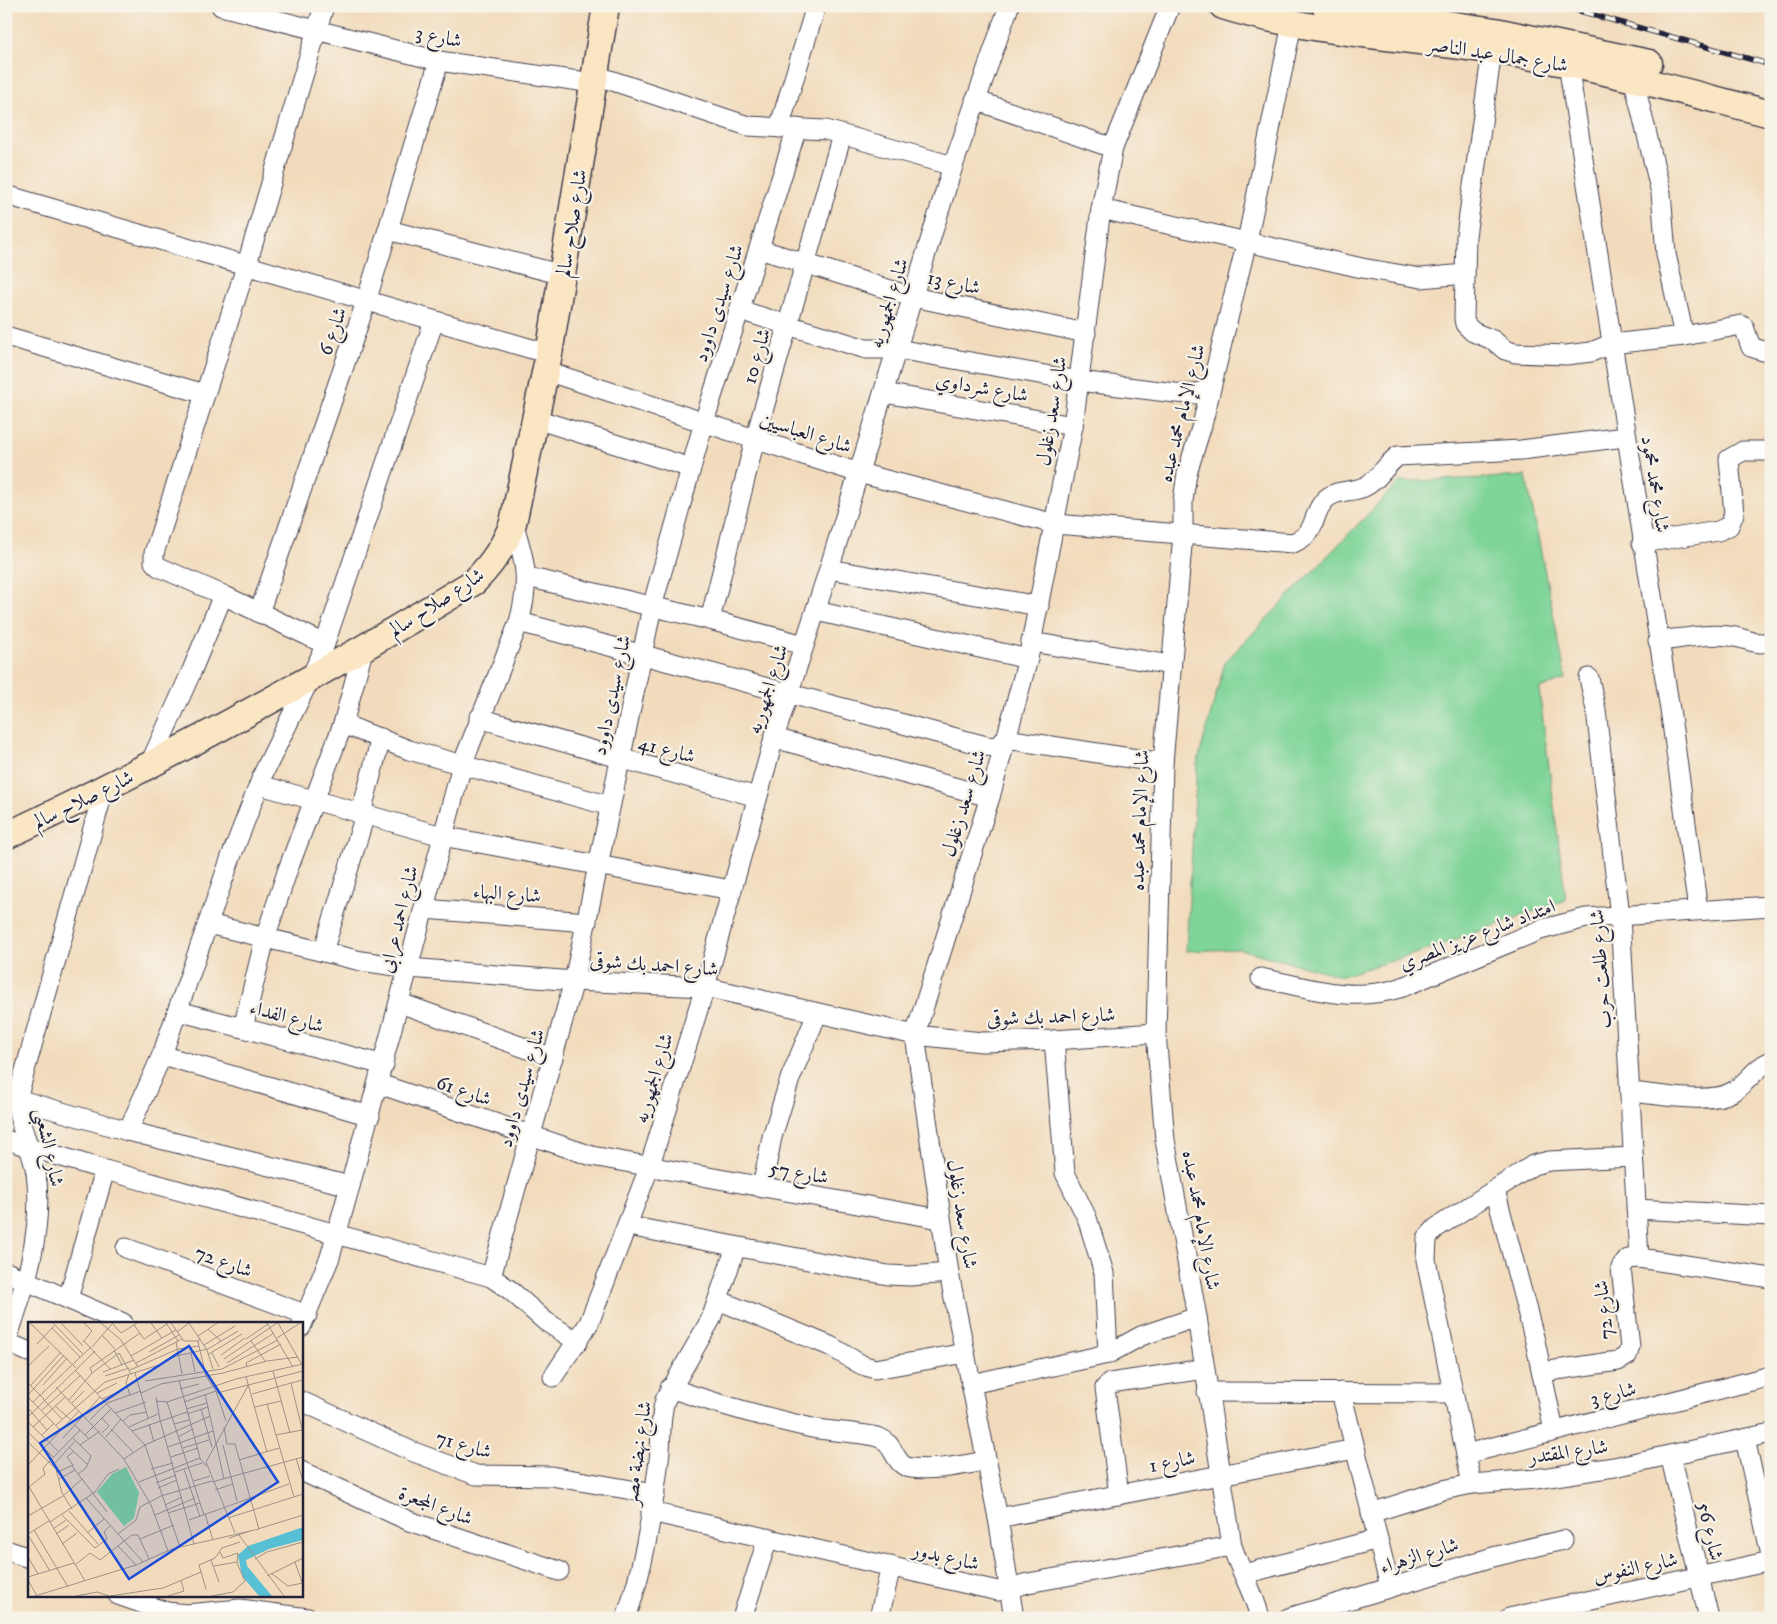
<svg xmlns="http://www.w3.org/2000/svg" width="1777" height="1624" viewBox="0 0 1777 1624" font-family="'IM FELL DW Pica',Amiri,serif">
<rect width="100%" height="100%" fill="#f7f3e8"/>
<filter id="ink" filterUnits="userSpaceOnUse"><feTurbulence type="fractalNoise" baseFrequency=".02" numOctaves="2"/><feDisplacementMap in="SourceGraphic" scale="10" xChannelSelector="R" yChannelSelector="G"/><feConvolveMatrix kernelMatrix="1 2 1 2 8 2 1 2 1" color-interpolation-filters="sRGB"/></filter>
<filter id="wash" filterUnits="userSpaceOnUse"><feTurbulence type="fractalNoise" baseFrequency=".0096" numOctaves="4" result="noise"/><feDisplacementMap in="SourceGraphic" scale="20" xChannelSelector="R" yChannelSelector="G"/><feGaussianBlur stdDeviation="1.12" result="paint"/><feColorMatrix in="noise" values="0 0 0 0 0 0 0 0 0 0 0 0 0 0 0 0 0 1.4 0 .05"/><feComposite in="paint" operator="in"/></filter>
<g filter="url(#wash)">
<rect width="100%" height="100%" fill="#f2dbbc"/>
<!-- green -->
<polygon fill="#7fd498" stroke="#507b6a" points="1526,476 1566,679 1539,689 1566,900 1421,952 1342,976 1239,949 1186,951 1197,764 1225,662 1399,482"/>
</g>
<g filter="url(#ink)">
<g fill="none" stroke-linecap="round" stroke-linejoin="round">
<!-- street casing -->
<g stroke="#413e4e" stroke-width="21">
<g id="street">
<polyline points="221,6 439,61 593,83"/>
<polyline points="1492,51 1466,236 1464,319 1465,324 1473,332 1493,340 1505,350 1515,353 1566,355 1591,352 1611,344 1684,336 1666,254 1661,193 1633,77"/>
<polyline points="1568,64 1671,716 1698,910"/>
<polyline points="595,75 748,126 826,130 953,166"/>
<polyline points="975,100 1113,148"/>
<polyline points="779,128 816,6"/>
<polyline points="6,195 549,354"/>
<polyline points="1101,209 1362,268 1421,278 1465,274"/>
<polyline points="388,230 563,275"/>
<polyline points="759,249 913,297 1086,333"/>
<polyline points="739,310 866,349 897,349 1079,381 1175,393 1196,394 1210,388"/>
<polyline points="6,336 205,394"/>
<polyline points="1684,336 1741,325 1744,327 1751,347 1763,351 1771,349"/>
<path d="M546,371L859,473L1055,524L1293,543C1319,532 1310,517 1324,501C1334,489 1351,493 1364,487C1378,481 1385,465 1398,456L1521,450L1625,437"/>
<polyline points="884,393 1073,426"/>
<polyline points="536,419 691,468"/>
<polyline points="1642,543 1718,531 1729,526 1734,514 1729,459 1743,451 1771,451"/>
<polyline points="829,569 1039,606"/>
<polyline points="527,577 710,620 804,645"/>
<polyline points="223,595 325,644"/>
<polyline points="816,611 1028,659"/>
<polyline points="259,613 366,302 439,61"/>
<polyline points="710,620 755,439 842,135"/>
<polyline points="519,622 986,746 996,747 1006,739 1163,763"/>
<path d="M1658,641C1681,639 1706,633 1729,636C1744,637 1756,647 1771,641"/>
<polyline points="1031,642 1171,665"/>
<polyline points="1589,678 1596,710 1620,916 1639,1258"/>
<polyline points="479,718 757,797"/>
<polyline points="343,724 409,750 610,806"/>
<polyline points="774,738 990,797"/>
<polyline points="148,768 190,675 223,595 159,567 154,562 154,553 246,267 324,6"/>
<polyline points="260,785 442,836 731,890"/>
<polyline points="361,813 381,738"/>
<polyline points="424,909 587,922"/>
<polyline points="208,924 361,961 409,968 574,981 705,987 915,1035 982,1042 1054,1040 1156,1033"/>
<polyline points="323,952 365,815"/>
<path d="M1261,978C1311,988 1349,1003 1400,988L1540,930L1586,918L1771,906"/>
<polyline points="400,1003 553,1058"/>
<polyline points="178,1011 384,1065"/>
<polyline points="243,1028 265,938 288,869 343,724 364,647"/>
<polyline points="1054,1040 1065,1173 1087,1218 1104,1273 1108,1354"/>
<polyline points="162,1055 370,1116"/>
<polyline points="379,1084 592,1156 940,1219"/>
<path d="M1630,1092C1657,1094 1709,1105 1732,1092C1748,1083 1754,1068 1771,1061"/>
<polyline points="17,1099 128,1131 350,1186"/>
<polyline points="128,1131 162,1055 231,857 264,772 320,658 434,321"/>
<polyline points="6,1140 105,1170 491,1277 510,1290 545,1321 578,1342"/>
<polyline points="762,1188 772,1137 790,1079 817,1014"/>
<polyline points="1495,1190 1535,1341 1554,1431"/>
<polyline points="1636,1209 1771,1216"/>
<polyline points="628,1226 888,1275 910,1276 949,1273"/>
<polyline points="126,1248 307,1315"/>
<polyline points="6,1272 123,1323"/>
<polyline points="491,1277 574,981 652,607 704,422 797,128"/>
<polyline points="68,1299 105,1170"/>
<polyline points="718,1300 830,1346 862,1365 875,1369 965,1353"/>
<path d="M301,1327L330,1257L350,1186L462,765L519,622C530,583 526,561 513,523"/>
<path d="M6,1342C25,1287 44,1232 36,1173C32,1147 17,1125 17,1099L104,789"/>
<polyline points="6,1342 29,1352"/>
<polyline points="1542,1372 1618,1361 1627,1356 1630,1347 1621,1268 1628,1259 1639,1258 1771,1278"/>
<polyline points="553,1377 589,1323 649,1168 705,987 774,738 829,569 953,166 1009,6"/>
<polyline points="971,1384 1108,1354 1141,1336 1197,1317"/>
<path d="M670,1388C717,1404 764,1417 812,1428C831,1432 864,1432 880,1438C895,1444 894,1466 911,1468C936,1471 962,1465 986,1461"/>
<polyline points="1207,1392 1453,1393"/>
<polyline points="1341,1392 1390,1587"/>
<polyline points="301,1401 411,1451 476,1475 551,1476 655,1494"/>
<polyline points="1745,1439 1771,1555"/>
<polyline points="1466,1454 1771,1376"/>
<polyline points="1670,1455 1709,1618"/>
<polyline points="301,1471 409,1521 559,1571"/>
<polyline points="1472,1484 1426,1260 1427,1238 1436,1228 1533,1165 1549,1161 1633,1157"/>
<polyline points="1119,1495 1105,1388 1110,1383 1204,1369"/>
<polyline points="651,1512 998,1591 1028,1583 1232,1546"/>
<polyline points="1371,1513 1443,1490 1472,1484 1536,1479 1614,1467 1771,1433"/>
<polyline points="998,1518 1355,1449"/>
<polyline points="6,1550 29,1558"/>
<polyline points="1244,1574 1378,1539"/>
<polyline points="118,1595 167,1612 187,1614 240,1609 308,1618"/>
<path d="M626,1618C644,1567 652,1514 659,1460C662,1440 659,1420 665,1400L711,1319L736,1247"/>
<polyline points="742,1618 768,1538"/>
<polyline points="879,1618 891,1566"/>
<polyline points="1014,1618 998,1518 949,1273 915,1035 990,797 1028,659 1073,426 1101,209 1113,148 1170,6"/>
<path d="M1260,1618C1254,1592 1240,1571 1232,1546L1197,1317L1165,1140L1156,1033L1163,763L1183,534V501L1187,473L1202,425L1247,241L1292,24"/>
<polyline points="1288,1618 1493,1557 1563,1540"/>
<polyline points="1509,1618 1771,1561"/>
</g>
</g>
<!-- secondary casing -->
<g stroke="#413e4e" stroke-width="29">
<g id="secondary">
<path d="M1223,6C1310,33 1401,37 1491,50C1586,64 1678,90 1771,114"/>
<polyline points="1325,6 1495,31 1649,63"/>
<path d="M6,836C167,760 322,675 474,582C492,564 504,547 513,523L549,354L606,6"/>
</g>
</g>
<!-- street -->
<use href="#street" stroke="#fff" stroke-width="19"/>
<!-- secondary -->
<use href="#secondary" stroke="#fbe6c4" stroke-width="26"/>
<!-- rail casing -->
<g stroke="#22223b" stroke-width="5.5">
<polyline id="rail" points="1562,6 1771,65"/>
</g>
<!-- rail -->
<use href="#rail" stroke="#f7f3e8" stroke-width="4" stroke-dasharray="11" stroke-linecap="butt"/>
</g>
</g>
<g text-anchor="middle" stroke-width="4.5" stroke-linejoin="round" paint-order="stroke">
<!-- street labels -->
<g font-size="20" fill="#22223b" stroke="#f7f3e8">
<text transform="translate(439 36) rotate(11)" y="7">شارع 3</text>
<text transform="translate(1498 54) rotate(9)" y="7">شارع جمال عبد الناصر</text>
<text transform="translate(571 223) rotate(-81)" y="7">شارع صلاح سالم</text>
<text transform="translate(954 282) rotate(12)" y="7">شارع 13</text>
<text transform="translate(718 303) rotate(-72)" y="7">شارع سيدى داوود</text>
<text transform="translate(888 303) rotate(-73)" y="7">شارع الجمهوريه</text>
<text transform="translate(332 331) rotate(-71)" y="7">شارع 6</text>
<text transform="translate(756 356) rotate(-74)" y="7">شارع 10</text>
<text transform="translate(982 387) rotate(10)" y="7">شارع شرداوي</text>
<text transform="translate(1051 411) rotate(-81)" y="7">شارع سعد زغلول</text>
<text transform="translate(1181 413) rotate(-76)" y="7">شارع الإمام محمد عبده</text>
<text transform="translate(806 432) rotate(18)" y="7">شارع العباسيين</text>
<text transform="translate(1656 484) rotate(81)" y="7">شارع محمد محمود</text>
<text transform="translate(436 602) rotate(-33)" y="7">شارع صلاح سالم</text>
<text transform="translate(767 689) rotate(-72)" y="7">شارع الجمهوريه</text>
<text transform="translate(611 695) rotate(-78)" y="7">شارع سيدى داوود</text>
<text transform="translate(667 749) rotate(15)" y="7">شارع 41</text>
<text transform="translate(83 799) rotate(-26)" y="7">شارع صلاح سالم</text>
<text transform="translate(963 803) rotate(-73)" y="7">شارع سعد زغلول</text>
<text transform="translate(1139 820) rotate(-88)" y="7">شارع الإمام محمد عبده</text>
<text transform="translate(507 893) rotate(4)" y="7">شارع البهاء</text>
<text transform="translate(398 919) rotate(-76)" y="7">شارع احمد عرابى</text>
<text transform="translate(1477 934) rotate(-21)" y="7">امتداد شارع عزيز المصري</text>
<text transform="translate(654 964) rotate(4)" y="7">شارع احمد بك شوقى</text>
<text transform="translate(1600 969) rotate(-94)" y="7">شارع طلعت حرب</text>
<text transform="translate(287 1016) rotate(15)" y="7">شارع الفداء</text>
<text transform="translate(1051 1016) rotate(-2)" y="7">شارع احمد بك شوقى</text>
<text transform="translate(653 1078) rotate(-73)" y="7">شارع الجمهوريه</text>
<text transform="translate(521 1088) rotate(-74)" y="7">شارع سيدى داوود</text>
<text transform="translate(464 1090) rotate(19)" y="7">شارع 61</text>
<text transform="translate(50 1147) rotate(78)" y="7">شارع الشعبى</text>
<text transform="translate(799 1172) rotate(10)" y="7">شارع 57</text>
<text transform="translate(963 1214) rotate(81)" y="7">شارع سعد زغلول</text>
<text transform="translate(1202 1220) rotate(80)" y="7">شارع الإمام محمد عبده</text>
<text transform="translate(224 1261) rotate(20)" y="7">شارع 72</text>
<text transform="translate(1603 1310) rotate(-96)" y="7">شارع 72</text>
<text transform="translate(1613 1393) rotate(-14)" y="7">شارع 3</text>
<text transform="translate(464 1444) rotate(16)" y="7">شارع 71</text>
<text transform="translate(1568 1451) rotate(-8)" y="7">شارع المقتدر</text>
<text transform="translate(637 1453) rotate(-82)" y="7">شارع نهضة مصر</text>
<text transform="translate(1172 1461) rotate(-11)" y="7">شارع 1</text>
<text transform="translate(436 1505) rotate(21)" y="7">شارع المجعرة</text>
<text transform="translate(1711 1531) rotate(77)" y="7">شارع 56</text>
<text transform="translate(1419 1555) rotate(-17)" y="7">شارع الزهراء</text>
<text transform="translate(946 1556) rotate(13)" y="7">شارع بدور</text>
<text transform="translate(1635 1567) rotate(-12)" y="7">شارع النفوس</text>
</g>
</g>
<!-- overview -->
<g transform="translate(28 1322)">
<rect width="275" height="275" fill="#f2dbbc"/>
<path d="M98,145L111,171L106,196L96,204L69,170L84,152Z" fill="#7fd498"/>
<path d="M275,205V218L241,227L218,238L219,244L244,274H231L214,254L210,233L220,224Z" fill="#58c0d5"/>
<path fill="none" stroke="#9f9188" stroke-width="1" d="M2,1L48,46M25,1L55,32M33,1L55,24M73,1L93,18L110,45M84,1L93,11L109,1M123,1L134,16M138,1L150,19M143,1L156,19H170M161,1L179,28L185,47M239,1L265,45M250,1L274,43M106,3L116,17L139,2M24,6L52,35M180,7L193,19M149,10L161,1M74,13L87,27M170,14L189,1M172,16L170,20L178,54L188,69L198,99M249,16L272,1M218,17L240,2M56,19L82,47M223,19L237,39M55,20L64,9L56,1M148,20L154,52M9,22L26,4M176,23L207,4M64,25L85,1M86,28L94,43M121,30L151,13M163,31L167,50M184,31L191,45M181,32L214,12M193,33L217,16M103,34L148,8M196,37L249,1M108,41L154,17M199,41L246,11M0,44L21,24M219,45L218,41L253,22M47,48L117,123L152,225M102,48L150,27L171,24M245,49L262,111M75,50L106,38M64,51L62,46L112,11M107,51L120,96M101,52L98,61L102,73M77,54L101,46M218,55L239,130M151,58L172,136L178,144M275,58L263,61L275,111M117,59L194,47L250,18M0,61L16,77M3,63L33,30M15,63L39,36M28,65L96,137L123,183L140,229M152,67L171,62M69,71L89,61M113,71L133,62L195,51L239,39L270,35M189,71L275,49M177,72L196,157M224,72L263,61M0,73L36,33M0,75L33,109M128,75L132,98L166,222M15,77L34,97M74,77L93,69M41,78L64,51L91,31L103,52M128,79L139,80L208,57L275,42M5,80L63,25M139,80L176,193M156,80L188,69M44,81L56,69M239,82L248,113M27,84L43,98M227,85L253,79M0,86L19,108M158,87L179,81M173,87L184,125M14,88L53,53M87,91L118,80M159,92L180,85M0,95L67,29M62,98L79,81L113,69M95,99L102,93L119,90M0,100L30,129M121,102L126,120M146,102L161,98M28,103L77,60L131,43L148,34L180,27L210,9M47,103L61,117M5,105L37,75M101,105L130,92M196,105L199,122H207L231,207M83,107L105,130M104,109L159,90M0,110L25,135M74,111L81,104L74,96M14,113L26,101M57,113L83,87M78,115L93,97M150,115L165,107M35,116L72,75M45,116L63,134L58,146L50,152M0,120L28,147L34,171L44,187M52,123L72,109M195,123L209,179M41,125L59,142M140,125L185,109M155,126L181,118M143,135L170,126M268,136L275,159M96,137L117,123L182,94M211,138L251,126M0,143L51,89M25,143L48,118M44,144L79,190M123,147L145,141M156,147L172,195M30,150L45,143L39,135L46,129M147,150L174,141M31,157L47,148M166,159L182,154M111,160L172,136M184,160L275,135M128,161L148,153M0,163L57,259M1,165L17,152L15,146L52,108M130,166L149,158M187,168L205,162M266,175L248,113L274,108M58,176L115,240M137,183L154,175M195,186L261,162M41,189L70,222M140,191L172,181M177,192L185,218M34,193L67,226L79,217L76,210L82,204M127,193L167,176M0,194L35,174L54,157M200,196L275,172M161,198L195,186M22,200L67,170L80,152L91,147M25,207L38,198M230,207L275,193M6,208L40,265M59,211L76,197M207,211L178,140L221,62M0,212L21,199M28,212L41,203M90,212L108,198L112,185L133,174L184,159M0,213L22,249M211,213L256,274M201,216L222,209M112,217L146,203M34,222L49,211M0,235L10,252M227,237L239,230L275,220M183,238L191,260M267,240L275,263M47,243L62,231L72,238L90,224M108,243L90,224L104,213H110L121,237M186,244L209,240M243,251L260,264L275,261M239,254L275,236M0,255L46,241M0,258L9,274M178,267L171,243L187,236L194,226L212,220M7,274L108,243L144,227L231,207M48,274L69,270L81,274M82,274L135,266L173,250M140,274L156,269L153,259M184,274L205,270L217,259L209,241L210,231L195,236L192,230"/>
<path fill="#1d4ed8" fill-opacity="0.15" stroke="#1d4ed8" stroke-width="2.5" d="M161,24L250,160L101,257L12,121Z"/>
<rect width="275" height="275" fill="none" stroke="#22223b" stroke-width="2.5"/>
</g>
<!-- margin -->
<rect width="1777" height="1624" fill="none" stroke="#f7f3e8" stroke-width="25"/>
</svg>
